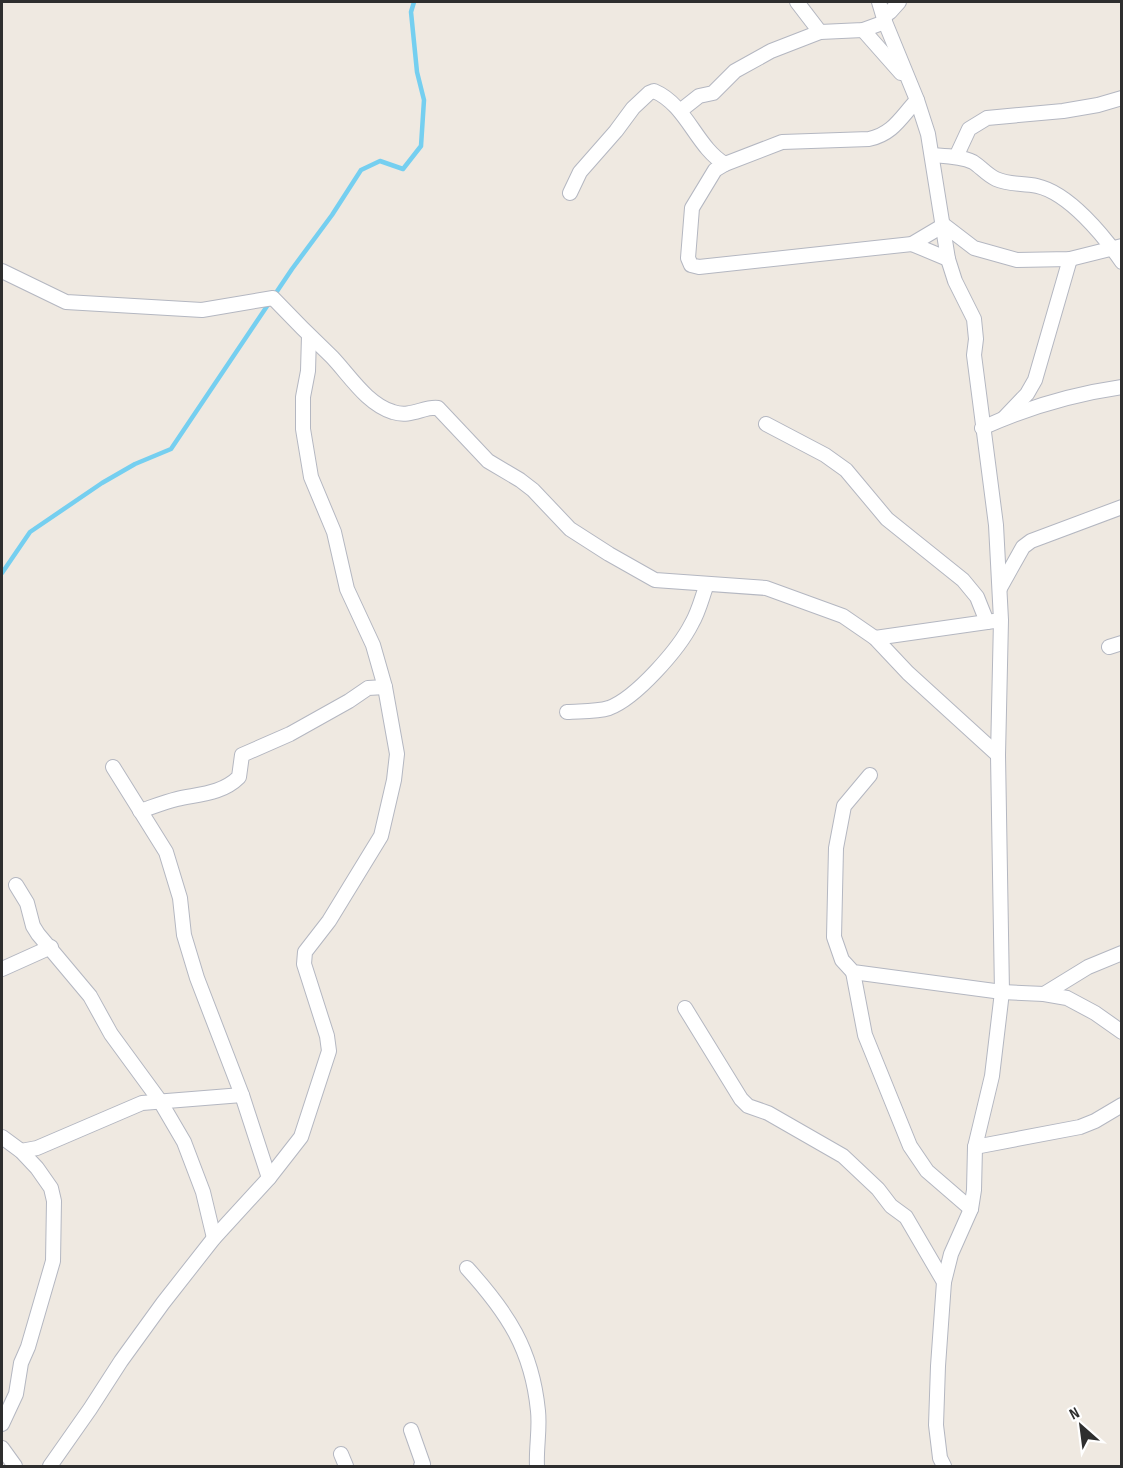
<svg xmlns="http://www.w3.org/2000/svg" width="1123" height="1468" viewBox="0 0 1123 1468" font-family="'Sofia Sans Condensed',sans-serif">
<rect width="100%" height="100%" fill="#efe9e1"/>
<g fill="none" stroke-linecap="round" stroke-linejoin="round">
<!-- stream -->
<polyline stroke="#75cff0" stroke-width="4.5" points="2,573 30,532 102,483 135,464 171,449 292,269 332,215 361,170 380,161 403,169 421,146 424,100 417,72 411,12 414,2"/>
<!-- minor casing -->
<g stroke="#b4b7c1" stroke-width="16">
<g id="minor">
<polyline points="797,2 820,32"/>
<polyline points="879,2 885,22 917,100 928,134 948,259 955,281 974,319 976,339 974,355 996,525 1001,620 998,755 1002,992 992,1076 975,1147 974,1190 971,1209 951,1254 944,1282 938,1366 936,1425 940,1458 944,1466"/>
<polyline points="884,16 890,12 899,2"/>
<polyline points="863,30 901,73"/>
<polyline points="680,111 699,96 713,93 735,71 771,51 820,32 863,30 885,22"/>
<path d="M932,155C945,156 961,156 973,162C981,167 987,175 996,179C1009,185 1023,183 1037,186C1069,193 1104,236 1122,262"/>
<polyline points="956,157 969,129 987,118 1063,111 1098,105 1122,98"/>
<polyline points="725,164 715,170 692,208 688,258 691,265 699,267 912,244 944,225 974,248 1017,260 1070,259 1122,246"/>
<path d="M570,193L580,172L616,131L633,108L649,93L654,91C687,105 696,147 725,164L782,142L869,139C893,134 901,117 917,100"/>
<polyline points="912,244 948,259"/>
<path d="M2,271L66,302L202,310L273,298C292,318 312,338 332,357C350,376 367,404 393,412C411,418 424,406 438,408L488,461L520,480L533,490L570,529L609,554L655,580L766,588L843,616L875,638L908,673L998,755"/>
<polyline points="1004,418 1027,394 1035,380 1070,259"/>
<polyline points="766,424 825,455 846,470 887,519 963,580 977,597 987,622"/>
<path d="M982,428C1026,408 1074,394 1122,387"/>
<polyline points="1000,588 1023,547 1031,541 1122,507"/>
<polyline points="875,638 994,621"/>
<polyline points="1109,647 1122,643"/>
<path d="M567,712C580,711 596,712 609,708C636,698 679,649 692,623C699,611 702,597 707,584"/>
<polyline points="113,767 166,852 180,898 184,935 197,978 242,1095 269,1178"/>
<polyline points="870,775 844,806 836,848 834,937 842,960 853,972 1002,992 1044,994 1067,998 1095,1013 1122,1032"/>
<path d="M140,811C152,807 165,802 177,799C199,794 222,794 239,777L242,755L290,734L349,701L368,688L385,687"/>
<polyline points="16,885 27,903 33,926 38,934 90,996 111,1034 160,1101 184,1142 203,1192 214,1238"/>
<polyline points="2,969 51,947"/>
<polyline points="853,972 865,1035 910,1146 927,1171 971,1209"/>
<polyline points="1044,994 1088,967 1122,953"/>
<polyline points="685,1008 741,1099 748,1106 768,1113 843,1156 878,1189 891,1206 906,1217 944,1282"/>
<polyline points="2,1137 21,1151 37,1168 51,1188 54,1201 53,1261 28,1347 21,1363 16,1394 2,1424"/>
<polyline points="975,1147 1080,1127 1095,1121 1122,1105"/>
<polyline points="21,1151 37,1148 142,1103 242,1095"/>
<path d="M467,1268C507,1312 532,1349 538,1411C540,1429 536,1448 537,1466"/>
<polyline points="411,1430 423,1464 421,1466"/>
<polyline points="2,1448 15,1466"/>
<polyline points="341,1454 346,1466"/>
<polyline points="50,1466 90,1409 121,1361 163,1303 214,1238 269,1178 301,1137 329,1051 327,1036 304,964 305,952 329,921 381,836 394,780 397,754 385,687 373,645 347,589 334,532 311,477 303,429 303,397 308,371 309,336"/>
</g>
</g>
<!-- minor -->
<use href="#minor" stroke="#fff" stroke-width="14"/>
</g>
<!-- border -->
<rect width="1123" height="1468" fill="none" stroke="#2e2e2e" stroke-width="6"/>
<!-- north arrow -->
<g transform="translate(1081 1426) rotate(332)" stroke="#ffffff" stroke-width="4.5" paint-order="stroke">
<path d="M0-4.5L10 22L0 15L-10 22Z" fill="#2e2e2e"/>
<text y="-9" font-size="16" font-weight="bold" text-anchor="middle" fill="#2e2e2e">N</text>
</g>
</svg>
